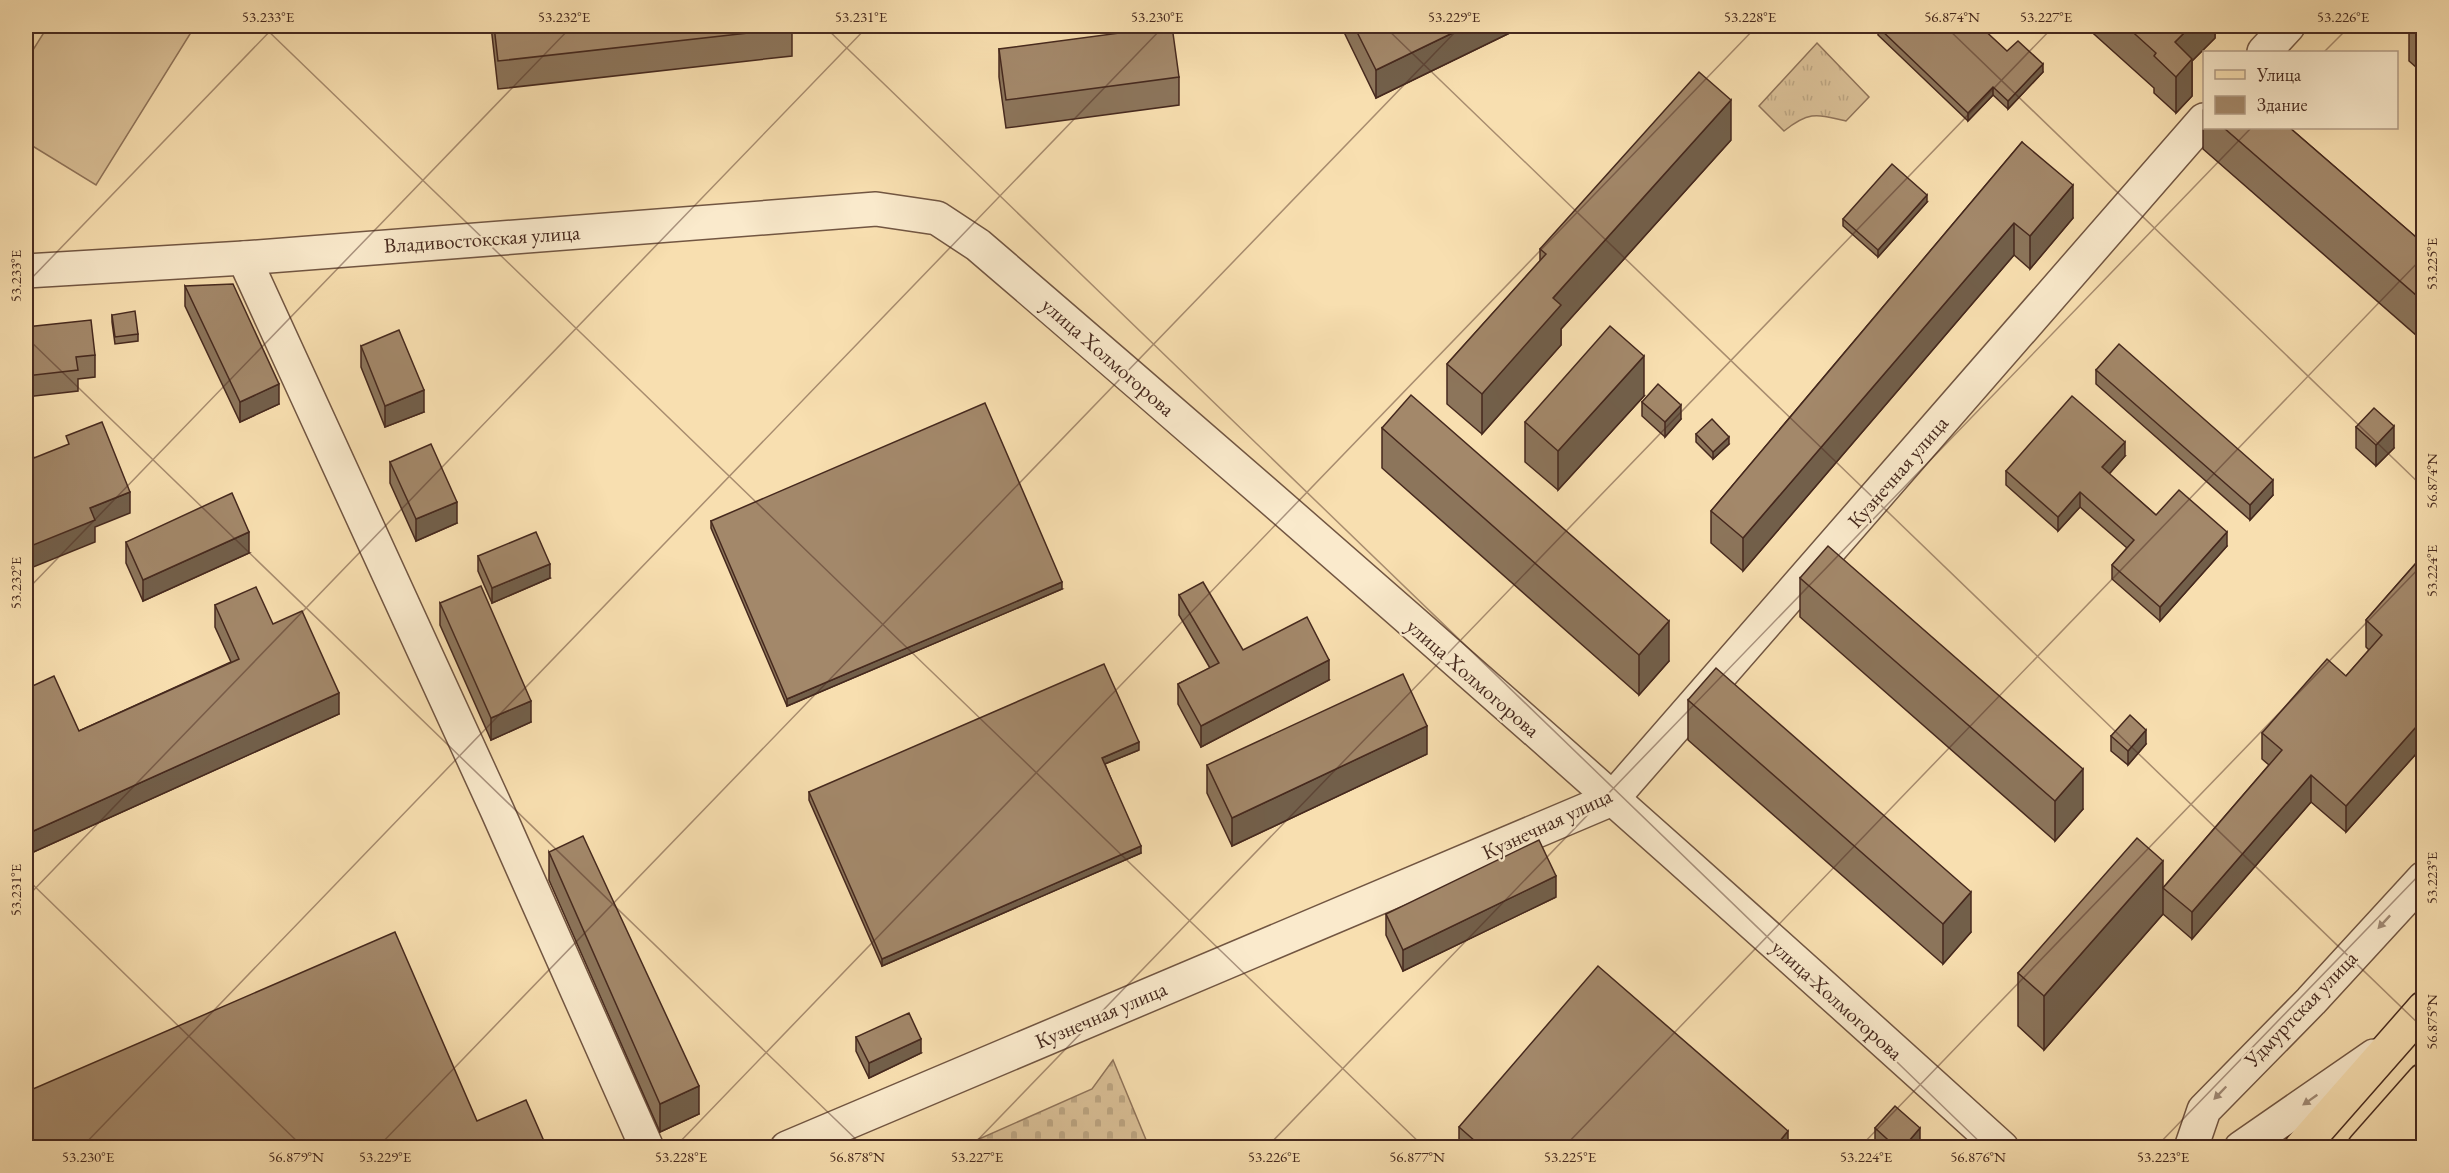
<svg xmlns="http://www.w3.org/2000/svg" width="2449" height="1173" viewBox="0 0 2449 1173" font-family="'EB Garamond',serif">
<defs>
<pattern id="grass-tufts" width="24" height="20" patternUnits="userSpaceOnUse" patternTransform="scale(1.5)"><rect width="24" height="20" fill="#dac097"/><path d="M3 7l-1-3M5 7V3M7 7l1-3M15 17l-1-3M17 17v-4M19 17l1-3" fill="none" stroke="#bca582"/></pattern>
<pattern id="cemetery-stones" width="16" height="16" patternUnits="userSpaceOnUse" patternTransform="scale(1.5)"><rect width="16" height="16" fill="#dac097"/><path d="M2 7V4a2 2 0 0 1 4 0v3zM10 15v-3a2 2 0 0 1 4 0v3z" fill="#bca582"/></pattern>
</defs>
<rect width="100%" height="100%" fill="#f8dfb0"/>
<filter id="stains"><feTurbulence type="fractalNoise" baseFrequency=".00333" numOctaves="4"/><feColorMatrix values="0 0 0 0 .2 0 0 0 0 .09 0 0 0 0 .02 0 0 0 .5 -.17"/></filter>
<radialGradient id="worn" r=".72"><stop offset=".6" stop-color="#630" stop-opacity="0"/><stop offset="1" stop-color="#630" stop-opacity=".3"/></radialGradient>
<!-- grass -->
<path fill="url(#grass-tufts)" stroke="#90745a" stroke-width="1.5" d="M1817,43L1869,97L1846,121C1816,114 1809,111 1784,131L1759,106Z"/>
<!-- cemetery -->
<polygon fill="url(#cemetery-stones)" stroke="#90745a" stroke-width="1.5" points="1113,1060 1149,1147 961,1147 1092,1089"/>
<!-- pitch -->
<polygon fill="#dac097" stroke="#90745a" stroke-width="1.5" points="48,26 195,26 96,185 26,142 26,61"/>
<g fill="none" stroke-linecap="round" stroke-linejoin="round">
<!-- minor casing -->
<g stroke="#725642" stroke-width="36">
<g id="minor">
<polyline points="2264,52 2288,26"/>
<polyline points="244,258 497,810 647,1148"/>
<path d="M26,271L244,258L876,209L937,218L978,245C1323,541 1665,842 2002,1148"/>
<polyline points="787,1148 1612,799 2204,120"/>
<polyline points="2191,1148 2204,1110 2311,1001 2424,878"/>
<polyline points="2241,1148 2374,1056"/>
</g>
</g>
<!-- major casing -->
<g stroke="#46291e" stroke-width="36">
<g id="major">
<polyline points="2301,1148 2424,1008"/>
<polyline points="2364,1148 2424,1080"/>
<polyline points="2398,1148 2419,1100"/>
</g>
</g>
<!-- minor -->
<use href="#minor" stroke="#faeacc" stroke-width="33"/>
<!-- major -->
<use href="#major" stroke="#f8dfb0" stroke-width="33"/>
</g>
<!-- wall -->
<g fill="#8c755b" stroke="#46291e" stroke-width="1.5">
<polygon points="491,26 792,26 792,56 498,89"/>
<polygon points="1341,26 1524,26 1376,98"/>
<polygon points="2085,26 2215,26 2215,38 2192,61 2192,96 2176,113 2154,93 2154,88"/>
<polygon points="2409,26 2424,26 2424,74 2409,61"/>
<polygon points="1878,27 2007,51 2043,72 2008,109 1993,95 1968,121 1878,35"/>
<polygon points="999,49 1179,77 1179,105 1006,128 999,77"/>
<polygon points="2205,108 2205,128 2290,128 2424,244 2424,342 2203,149 2203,110"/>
<polygon points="1731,140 1561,329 1561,345 1482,434 1447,404 1447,364 1540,261 1540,249"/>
<polygon points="2022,142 2073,218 2030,269 2014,255 1743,571 1711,543 1711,511"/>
<polygon points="1927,202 1878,257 1843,226 1843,219"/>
<polygon points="185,286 279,404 240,422 185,306"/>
<polygon points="112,315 138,334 138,341 115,344 112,322"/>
<polygon points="26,327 95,355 95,377 78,379 78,391 26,397"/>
<polygon points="361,346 424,412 385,427 361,367"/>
<polygon points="2096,370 2273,495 2250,520 2096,384"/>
<polygon points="1644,396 1558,490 1525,462 1525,422"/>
<polygon points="1642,402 1681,419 1665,437 1642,416"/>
<polygon points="2356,427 2394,448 2376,466 2356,448"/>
<polygon points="1382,428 1669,661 1639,695 1382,468"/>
<polygon points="1696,434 1729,444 1713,459 1696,442"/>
<polygon points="2125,456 2109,474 2156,515 2227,546 2160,621 2112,579 2112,565 2127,548 2080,507 2058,531 2006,485 2006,471"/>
<polygon points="390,462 457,523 416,541 390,483"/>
<polygon points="711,521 1062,589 787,706 711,528"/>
<polygon points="126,542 249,553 143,601 126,563"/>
<polygon points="2424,554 2424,745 2346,832 2311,802 2192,939 2163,914 2044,1050 2018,1026 2018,973 2163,888 2269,765 2262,759 2262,733 2346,676 2369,650 2366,647 2366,620"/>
<polygon points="478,556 550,578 492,603 478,571"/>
<polygon points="1800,578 2083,809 2055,841 1800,617"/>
<polygon points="1179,595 1243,650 1329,680 1201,747 1178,704 1178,684 1210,668 1179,615"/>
<polygon points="440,603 531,722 491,740 440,625"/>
<polygon points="215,605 273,624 339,714 29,854 26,846 26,689 79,731 231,662 215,627"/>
<polygon points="1688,700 1971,932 1943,964 1688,740"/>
<polygon points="2111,736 2146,744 2128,765 2111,751"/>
<polygon points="1139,750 1105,764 1141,853 882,966 809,800 809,792"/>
<polygon points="1427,754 1232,846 1207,793 1207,765"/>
<polygon points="549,852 699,1114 660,1132 549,880"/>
<polygon points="1556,897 1403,971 1386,935 1386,914"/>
<polygon points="856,1037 921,1053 869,1078 856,1051"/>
<polygon points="1459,1127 1788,1148 1459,1148"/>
<polygon points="1875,1128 1920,1142 1916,1148 1881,1148 1875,1143"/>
</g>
<!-- shaded-wall -->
<g fill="#725f4a" stroke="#46291e" stroke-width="1.5">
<polygon points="1467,26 1524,26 1376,98 1376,70"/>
<polygon points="2191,26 2215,26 2215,38 2192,61 2192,96 2176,113 2176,77 2175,42"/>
<polygon points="2043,64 2043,72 2008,109 2008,101"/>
<polygon points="1993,87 1993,95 1968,121 1968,113"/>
<polygon points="1731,100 1731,140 1561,329 1561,345 1482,434 1482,394 1553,298"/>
<polygon points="2073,185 2073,218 2030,269 2030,236"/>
<polygon points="1927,195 1927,202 1878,257 1878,250"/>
<polygon points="2014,223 2014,255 1743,571 1743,538"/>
<polygon points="1644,356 1644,396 1558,490 1558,451"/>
<polygon points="279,384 279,404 240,422 240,402"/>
<polygon points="424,390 424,412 385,427 385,406"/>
<polygon points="1681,405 1681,419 1665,437 1665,422"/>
<polygon points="2394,426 2394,448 2376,466 2376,445"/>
<polygon points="1729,437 1729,444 1713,459 1713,452"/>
<polygon points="2125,442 2125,456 2102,482 2102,467"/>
<polygon points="2273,480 2273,495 2250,520 2250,505"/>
<polygon points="130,492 130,513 95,527 95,542 26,570 26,548 90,508"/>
<polygon points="2080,492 2080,507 2058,531 2058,517"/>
<polygon points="457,502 457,523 416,541 416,519"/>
<polygon points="249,532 249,553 143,601 143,580"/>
<polygon points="2227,532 2227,546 2160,621 2160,607"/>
<polygon points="550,564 550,578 492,603 492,588"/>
<polygon points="1062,582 1062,589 787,706 787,699"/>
<polygon points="1669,621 1669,661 1639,695 1639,655"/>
<polygon points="1329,660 1329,680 1201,747 1201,726"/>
<polygon points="339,693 339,714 29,854 29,833"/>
<polygon points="531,701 531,722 491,740 491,718"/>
<polygon points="2424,718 2424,745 2346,832 2346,806"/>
<polygon points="1427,726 1427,754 1232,846 1232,818"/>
<polygon points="2146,730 2146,744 2128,765 2128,751"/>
<polygon points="1139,742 1139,750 1102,765 1102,758"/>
<polygon points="2083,769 2083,809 2055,841 2055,801"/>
<polygon points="2311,775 2311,802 2192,939 2192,912"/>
<polygon points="1141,846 1141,853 882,966 882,959"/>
<polygon points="2163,861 2163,914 2044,1050 2044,996"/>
<polygon points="1556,876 1556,897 1403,971 1403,950"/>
<polygon points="1971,892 1971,932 1943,964 1943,924"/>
<polygon points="921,1039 921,1053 869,1078 869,1063"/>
<polygon points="699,1086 699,1114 660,1132 660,1104"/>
<polygon points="1920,1128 1920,1142 1916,1148 1903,1148"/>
<polygon points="1788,1131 1788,1148 1774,1148"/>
</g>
<!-- building -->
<g fill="#a3886a" stroke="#46291e" stroke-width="1.5">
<polygon points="494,26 792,26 792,28 498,61"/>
<polygon points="1172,26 1179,77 1006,100 999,49"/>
<polygon points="1354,26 1467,26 1376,70"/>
<polygon points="1879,26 1980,26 2007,51 2018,41 2043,64 2008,101 1993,87 1968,113 1878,27"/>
<polygon points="2126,26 2191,26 2175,42 2192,59 2176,77 2154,56 2156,53"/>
<polygon points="2414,26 2424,26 2424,34"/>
<polygon points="1699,72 1731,100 1553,298 1561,305 1482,394 1447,364 1546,254 1540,249"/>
<polygon points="2224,128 2290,128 2424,244 2424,302"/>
<polygon points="2022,142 2073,185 2030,236 2014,223 1743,538 1711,511"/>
<polygon points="1892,164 1927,195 1878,250 1843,219"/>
<polygon points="233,284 279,384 240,402 185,286"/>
<polygon points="135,311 138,334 115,337 112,315"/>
<polygon points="91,320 95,355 76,357 78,370 26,376 26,327"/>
<polygon points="1610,326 1644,356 1558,451 1525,422"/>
<polygon points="399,330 424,390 385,406 361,346"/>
<polygon points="2119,344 2273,480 2250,505 2096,370"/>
<polygon points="1658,384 1681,405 1665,422 1642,402"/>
<polygon points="1411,395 1669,621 1639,655 1382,428"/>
<polygon points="2072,396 2125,442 2102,467 2156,515 2179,490 2227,532 2160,607 2112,565 2134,540 2080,492 2058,517 2006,471"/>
<polygon points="985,403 1062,582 787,699 711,521"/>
<polygon points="2374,408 2394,426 2376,445 2356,427"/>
<polygon points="1712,419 1729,437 1713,452 1696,434"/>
<polygon points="102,422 130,492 90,508 95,520 26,548 26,436 34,458 69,444 66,436"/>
<polygon points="431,444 457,502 416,519 390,462"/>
<polygon points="232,493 249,532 143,580 126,542"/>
<polygon points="536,532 550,564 492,588 478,556"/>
<polygon points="1828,546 2083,769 2055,801 1800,578"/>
<polygon points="2424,554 2424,718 2346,806 2311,775 2192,912 2163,888 2282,750 2262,733 2327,659 2346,676 2382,635 2366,620"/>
<polygon points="1203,582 1243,650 1307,617 1329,660 1201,726 1178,684 1219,663 1179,595"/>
<polygon points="481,586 531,701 491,718 440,603"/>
<polygon points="256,587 273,624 302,611 339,693 29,833 26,824 26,785 29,784 26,776 26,689 54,676 79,731 239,659 215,605"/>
<polygon points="1104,664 1139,742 1102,758 1141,846 882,959 809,792"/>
<polygon points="1716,668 1971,892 1943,924 1688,700"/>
<polygon points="1403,674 1427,726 1232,818 1207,765"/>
<polygon points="2130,715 2146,730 2128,751 2111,736"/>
<polygon points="583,836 699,1086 660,1104 549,852"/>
<polygon points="2137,838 2163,861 2044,996 2018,973"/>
<polygon points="1539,840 1556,876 1403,950 1386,914"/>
<polygon points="395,932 477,1121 526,1100 547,1148 26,1148 26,1092"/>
<polygon points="1598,966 1788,1131 1774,1148 1483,1148 1459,1127"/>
<polygon points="909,1013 921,1039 869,1063 856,1037"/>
<polygon points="1895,1106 1920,1128 1903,1148 1897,1148 1875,1128"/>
</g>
<!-- one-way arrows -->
<defs><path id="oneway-solid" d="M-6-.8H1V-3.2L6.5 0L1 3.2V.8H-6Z" transform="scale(1.5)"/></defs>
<g fill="#a08a75">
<use href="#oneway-solid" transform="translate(2384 922) rotate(133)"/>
<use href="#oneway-solid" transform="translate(2220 1093) rotate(134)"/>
<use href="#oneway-solid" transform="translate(2310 1100) rotate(145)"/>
</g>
<!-- ticks -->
<path fill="none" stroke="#46291e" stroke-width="1.5" stroke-opacity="0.45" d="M263,26L1425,1148M824,26L1986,1148M1384,26L2424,1029M1945,26L2424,488M2324,52L2350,26M26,284L275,26M26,337L865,1148M26,591L572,26M26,878L304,1148M26,898L868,26M81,1148L1164,26M377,1148L1461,26M674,1148L1757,26M970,1148L2054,26M1266,1148L2251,128M1563,1148L2424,256M1859,1148L2424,563M2155,1148L2424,870"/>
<g text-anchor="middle" stroke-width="4.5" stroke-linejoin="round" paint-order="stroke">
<!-- street labels -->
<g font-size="21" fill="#46291e" stroke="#faeacc">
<text transform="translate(482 239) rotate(-4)" y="7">Владивостокская улица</text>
<text transform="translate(1108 357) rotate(41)" y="7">улица Холмогорова</text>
<text transform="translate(1898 472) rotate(-49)" y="7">Кузнечная улица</text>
<text transform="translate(1473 678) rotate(41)" y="7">улица Холмогорова</text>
<text transform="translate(1547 824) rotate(-25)" y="7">Кузнечная улица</text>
<text transform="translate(1837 1000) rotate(42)" y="7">улица Холмогорова</text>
<text transform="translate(2301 1009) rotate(-46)" y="7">Удмуртская улица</text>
<text transform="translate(1101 1015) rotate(-23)" y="7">Кузнечная улица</text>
</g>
</g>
<!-- margin -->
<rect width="2449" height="1173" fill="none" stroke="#f8dfb0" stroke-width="66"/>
<!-- legend -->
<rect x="2203" y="51" width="195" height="78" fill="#faeacc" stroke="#b29d86" stroke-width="1.5"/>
<rect x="2215" y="70" width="30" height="9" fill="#f8dfb0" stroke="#b29d86" stroke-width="1.5"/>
<text x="2257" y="81" font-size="18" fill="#46291e">Улица</text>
<rect x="2215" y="96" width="30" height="18" fill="#a3886a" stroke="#b29d86" stroke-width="1.5"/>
<text x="2257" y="111" font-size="18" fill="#46291e">Здание</text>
<rect x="33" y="33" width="2383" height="1107" fill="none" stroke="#46291e" stroke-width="2"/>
<g font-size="15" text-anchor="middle" fill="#46291e">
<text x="268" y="22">53.233°E</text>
<text x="564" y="22">53.232°E</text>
<text x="861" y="22">53.231°E</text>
<text x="1157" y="22">53.230°E</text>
<text x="1454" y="22">53.229°E</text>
<text x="1750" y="22">53.228°E</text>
<text x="1952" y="22">56.874°N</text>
<text x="2046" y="22">53.227°E</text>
<text x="2343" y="22">53.226°E</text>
<text transform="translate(2432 264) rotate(-90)" y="5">53.225°E</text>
<text transform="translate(16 276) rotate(-90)" y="5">53.233°E</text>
<text transform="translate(2432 481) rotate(-90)" y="5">56.874°N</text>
<text transform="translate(2432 571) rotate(-90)" y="5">53.224°E</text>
<text transform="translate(16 583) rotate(-90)" y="5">53.232°E</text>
<text transform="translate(2432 878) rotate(-90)" y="5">53.223°E</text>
<text transform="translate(16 890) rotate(-90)" y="5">53.231°E</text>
<text transform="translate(2432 1022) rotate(-90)" y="5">56.875°N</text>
<text x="88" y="1162">53.230°E</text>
<text x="296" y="1162">56.879°N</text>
<text x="385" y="1162">53.229°E</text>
<text x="681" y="1162">53.228°E</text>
<text x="857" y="1162">56.878°N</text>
<text x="977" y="1162">53.227°E</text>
<text x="1274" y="1162">53.226°E</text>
<text x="1417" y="1162">56.877°N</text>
<text x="1570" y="1162">53.225°E</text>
<text x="1866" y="1162">53.224°E</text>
<text x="1978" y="1162">56.876°N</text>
<text x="2163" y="1162">53.223°E</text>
</g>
<rect width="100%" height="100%" filter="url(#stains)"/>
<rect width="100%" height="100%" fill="url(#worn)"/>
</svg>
